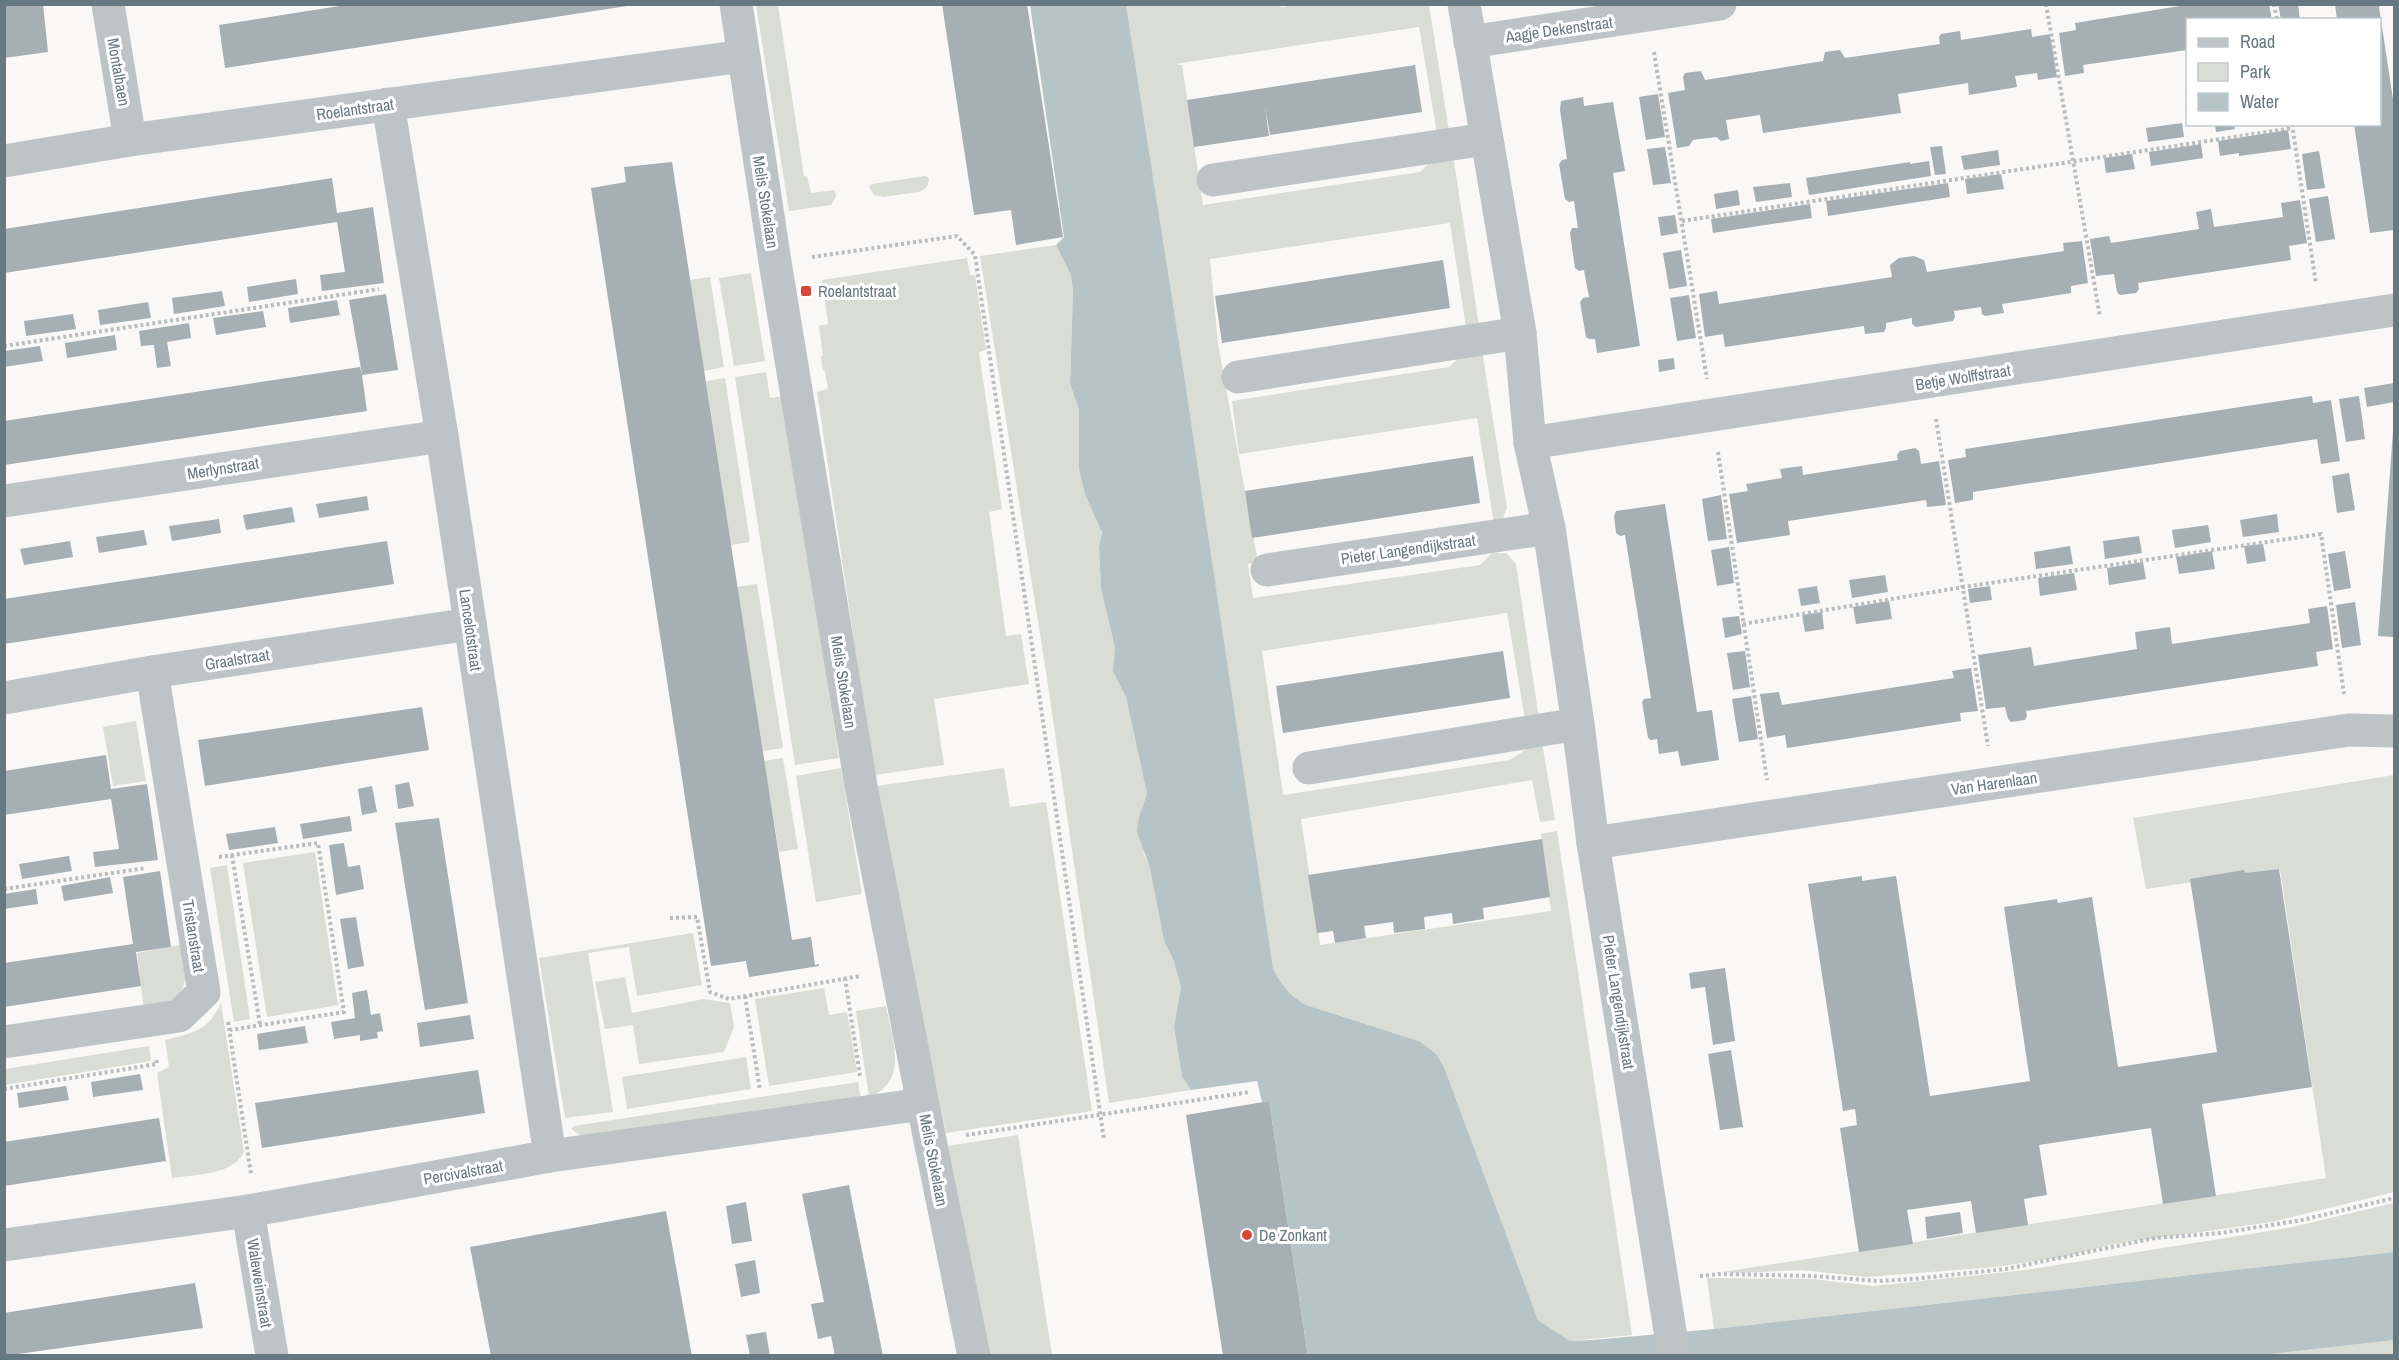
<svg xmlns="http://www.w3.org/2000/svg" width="2399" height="1360" viewBox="0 0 2399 1360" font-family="'Archivo Narrow',sans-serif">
<rect width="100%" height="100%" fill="#f9f8f6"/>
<!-- green -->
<g fill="#d9ddd6">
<path d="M1268,4L1283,7L1299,4L1429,5L1449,131L1437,133L1419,27L1175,64L1182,65L1203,205L1420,172L1434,158L1453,155L1479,326L1466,328L1450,223L1210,259L1218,344L1258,562L1248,564L1253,598L1480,565L1492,553H1506L1516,564L1539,719L1525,720L1507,613L1262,651L1283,795L1509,760C1523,754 1526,745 1542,743L1555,820L1540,822L1532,780L1301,819L1320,945L1551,911L1541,834L1557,831L1632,1335L1570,1341L1538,1320L1444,1067L1419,1041L1306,1005C1290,996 1281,985 1272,969L1182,361L1126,5Z"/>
<polygon points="756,5 778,5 804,176 807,177 811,193 835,190 836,197 831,205 789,211"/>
<path d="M925,176L929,178C929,186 925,190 918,192L883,197L874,195L869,187L872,184Z"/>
<polygon points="1056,245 1071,275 1073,291 1070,384 1079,410 1079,469 1102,532 1099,547 1101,589 1115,648 1114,671 1126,697 1147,794 1139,816 1144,854 1150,868 1164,941 1173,959 1181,987 1174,1027 1182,1077 1191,1090 1109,1103 1046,672 980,256"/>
<polygon points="967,258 970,275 975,275 986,350 979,352 1002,509 989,512 1006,636 1021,634 1029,684 934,699 944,765 874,775 817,392 828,389 825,371 823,371 821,356 823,356 819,326 828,324 822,280"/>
<polygon points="751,273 765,361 734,366 719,278"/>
<polygon points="710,277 724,367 704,371 690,280"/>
<polygon points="1482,350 1507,508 1503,518 1494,524 1477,418 1239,454 1232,401 1449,367 1464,353"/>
<polygon points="766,372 770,398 783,396 839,758 795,765 735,377"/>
<polygon points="725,378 750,542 731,545 706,381"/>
<polygon points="757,584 783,748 763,751 737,587"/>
<polygon points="136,721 146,781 113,786 103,727"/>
<polygon points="783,758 798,849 779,852 764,761"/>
<polygon points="841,768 862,894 816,902 796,776"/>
<polygon points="1004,768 1010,807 1046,802 1092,1111 946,1133 891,866 876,786"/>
<polygon points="2394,775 2394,1192 2272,1222 2114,1244 2063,1257 1996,1267 1866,1277 1802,1270 1741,1273 1723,1272 2326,1178 2280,869 2146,889 2133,818"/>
<polygon points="315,852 338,1005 267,1017 243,863"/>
<polygon points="227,865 250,1019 234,1022 210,868"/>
<polygon points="693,933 702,985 637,996 629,947 588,953 613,1112 565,1118 539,958"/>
<path d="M180,945C182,956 186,970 185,980C182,1000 161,1007 144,1011L137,953Z"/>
<polygon points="625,977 632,1013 704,999 730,1003 734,1027 724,1052 639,1064 633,1025 605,1029 595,982"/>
<polygon points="824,988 829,1015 847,1012 857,1072 769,1086 755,999"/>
<path d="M221,1003L244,1152C232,1176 196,1174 172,1178L157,1073L169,1067L165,1040C193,1033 208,1031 221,1003Z"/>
<path d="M886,1006C892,1039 910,1081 869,1097L856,1011Z"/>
<polygon points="149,1046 151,1061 5,1085 5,1069"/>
<polygon points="746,1057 751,1089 627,1109 622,1077"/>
<polygon points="858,1082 861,1100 584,1138 571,1129 574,1126"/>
<polygon points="1018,1135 1052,1355 990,1355 948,1146"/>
<polygon points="2394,1203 2394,1252 1714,1329 1707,1278 1812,1279 1874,1286 2026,1270 2288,1228"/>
<polygon points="2394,1340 2394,1355 2253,1356"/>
</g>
<!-- water -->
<path fill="#b7c4c7" d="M1030,5H1126L1182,361L1273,969C1281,985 1290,996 1306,1005L1419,1041L1436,1054L1444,1067L1538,1320L1570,1341L1593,1340L1714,1329L2394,1252V1340L2253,1356L1308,1355L1269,1101L1262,1102L1257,1081L1191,1090L1182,1077L1174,1027L1181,987L1173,959L1164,941L1150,868L1137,832L1139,816L1147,794L1126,697L1113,671L1115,648L1101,589L1099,547L1102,532L1085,494L1079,469V410L1070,384L1073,291L1071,275L1056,245L1064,237Z"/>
<!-- building -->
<g fill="#a5afb4">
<polygon points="4,4 43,4 48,52 4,58"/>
<polygon points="352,4 627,4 627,6 225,68 219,25"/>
<polygon points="942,4 1027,4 1063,237 1016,245 1011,210 974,215"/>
<polygon points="2192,4 2269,4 2272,20 2187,20 2187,50 2083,65 2084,73 2065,76 2059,33 2076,30 2075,23"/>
<polygon points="2278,4 2298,4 2300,20 2281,20"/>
<polygon points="2335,4 2383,4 2379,7 2394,106 2394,230 2370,233 2354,124 2380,124 2380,20 2337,20"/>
<polygon points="2031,29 2032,37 2050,34 2057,77 2038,80 2037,73 2015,76 2017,87 1969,95 1968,83 1898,94 1901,113 1763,133 1760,115 1726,120 1729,139 1721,141 1716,137 1693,140 1689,146 1677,148 1668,93 1685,90 1683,77 1685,73 1701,71 1705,80 1823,61 1825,52 1840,50 1845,58 1940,44 1939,37 1941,34 1960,31 1961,40"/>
<polygon points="1415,65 1422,112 1270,135 1265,106 1269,136 1194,147 1187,100"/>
<polygon points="1658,94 1665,137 1646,140 1639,97"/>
<polygon points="1583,97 1584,106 1613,102 1625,171 1613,173 1640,346 1597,353 1595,339 1589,339 1586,337 1580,302 1583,298 1589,297 1584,270 1579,271 1575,268 1570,233 1572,228 1578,228 1574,201 1569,202 1565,199 1559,164 1562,160 1567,159 1560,110 1561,101"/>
<polygon points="2182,123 2184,137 2148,142 2146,128"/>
<polygon points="2215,124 2234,124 2235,129 2216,132"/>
<polygon points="2288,130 2291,149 2239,156 2239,153 2220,156 2218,141"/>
<polygon points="2201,144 2203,158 2151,166 2149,152"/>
<polygon points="1942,146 1946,174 1935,175 1930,147"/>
<polygon points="1665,147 1671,183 1653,185 1647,149"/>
<polygon points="1998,150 2000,165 1964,170 1961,156"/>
<polygon points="2319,151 2325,188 2307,190 2302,154"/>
<polygon points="2132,154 2135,169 2106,173 2104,158"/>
<polygon points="1929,161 1931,176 1809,195 1806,178 1910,162 1910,164"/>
<polygon points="672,162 792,940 811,937 815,965 819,964 819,966 749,977 746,961 711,966 591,188 626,182 624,167"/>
<polygon points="2001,174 2004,189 1967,194 1965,179"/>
<polygon points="332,178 337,213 373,207 384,283 322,291 320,275 345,272 337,222 4,273 4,229"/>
<polygon points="1790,183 1792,197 1756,202 1753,187"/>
<polygon points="1948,183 1950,197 1828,216 1826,201"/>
<polygon points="1738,190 1740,205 1716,209 1714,194"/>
<polygon points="2328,196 2335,239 2316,242 2309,199"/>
<polygon points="2300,200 2307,243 2289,246 2291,260 2138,283 2139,289 2136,293 2120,295 2117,292 2114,274 2096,276 2090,239 2109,236 2111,243 2199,229 2196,212 2211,209 2214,227 2283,217 2281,203"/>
<polygon points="1810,204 1812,218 1713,233 1711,219"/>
<polygon points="1675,215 1678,233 1661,236 1658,217"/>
<polygon points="2082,241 2088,283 2071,286 2071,293 2002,304 2004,313 1985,316 1982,314 1981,307 1954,311 1955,317 1953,321 1916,327 1912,324 1912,318 1886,323 1886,328 1884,332 1865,334 1864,326 1725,347 1723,334 1705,337 1699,294 1717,291 1719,304 1892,277 1890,265 1899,258 1914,256 1924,260 1927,272 2064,251 2063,243"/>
<polygon points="1681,250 1687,286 1669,289 1663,253"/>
<polygon points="1443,260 1450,308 1222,343 1215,296"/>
<polygon points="296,279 298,294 249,302 247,287"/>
<polygon points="222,291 225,306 174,314 172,298"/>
<polygon points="386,294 398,370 362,375 367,411 4,465 4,421 360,367 362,374 349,300"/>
<polygon points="1689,295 1696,338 1677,341 1670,298"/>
<polygon points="337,300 340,315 290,323 288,308"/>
<polygon points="148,302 151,318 100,325 98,310"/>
<polygon points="263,311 266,327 216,335 213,318"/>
<polygon points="73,314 76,329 26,336 24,321"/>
<polygon points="189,323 191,338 167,342 171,366 157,368 154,345 141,346 139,331"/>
<polygon points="115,335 117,350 67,358 65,343"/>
<polygon points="40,346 43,361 4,367 4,351"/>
<polygon points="1674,358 1675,369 1659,372 1658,360"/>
<polygon points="2394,383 2394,402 2367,407 2364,388"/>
<polygon points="2312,396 2313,403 2331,400 2340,461 2321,464 2317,439 1973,492 1973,500 1955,503 1948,460 1966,457 1965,449"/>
<polygon points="2359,396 2365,439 2346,442 2339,399"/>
<polygon points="2393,431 2394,431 2394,637 2378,636"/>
<polygon points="1915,448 1919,451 1921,464 1939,461 1946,505 1927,507 1926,500 1788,521 1790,535 1737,543 1729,494 1748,491 1746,484 1782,478 1780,469 1802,466 1803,475 1898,460 1897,455 1900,451"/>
<polygon points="1473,456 1480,503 1252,538 1245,491"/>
<polygon points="2349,473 2355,510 2337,513 2332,476"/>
<polygon points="1721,495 1727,539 1708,541 1702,499"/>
<polygon points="367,496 369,510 319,518 316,504"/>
<polygon points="1665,504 1697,712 1712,710 1719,760 1681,766 1678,751 1659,754 1657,739 1651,740 1648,738 1642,702 1644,699 1651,698 1625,535 1620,536 1616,533 1614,516 1616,511"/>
<polygon points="292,507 295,522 246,530 243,515"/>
<polygon points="2277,514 2279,532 2243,537 2240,520"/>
<polygon points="219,519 221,533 172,541 169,526"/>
<polygon points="2208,525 2211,542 2175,548 2172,530"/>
<polygon points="144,530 147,545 99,553 96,537"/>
<polygon points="2139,536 2142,553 2105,559 2103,541"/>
<polygon points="70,541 73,557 24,565 20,549"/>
<polygon points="387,541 394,584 4,644 4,599"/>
<polygon points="2263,544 2266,561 2247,564 2244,546"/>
<polygon points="2070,546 2073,564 2036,569 2034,552"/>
<polygon points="1729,547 1734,583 1717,586 1711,550"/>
<polygon points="2212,551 2215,569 2179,574 2176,557"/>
<polygon points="2345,551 2351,588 2334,591 2328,554"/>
<polygon points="2143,562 2146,579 2109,585 2107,568"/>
<polygon points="2074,573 2077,590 2040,596 2038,578"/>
<polygon points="1885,575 1888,592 1852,598 1849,580"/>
<polygon points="1817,586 1820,603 1801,606 1798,589"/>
<polygon points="1990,586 1992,600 1970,603 1968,589"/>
<polygon points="1889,601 1892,619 1856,624 1853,607"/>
<polygon points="2355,602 2361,645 2342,648 2336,605"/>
<polygon points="2327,606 2333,649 2316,652 2318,666 2026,711 2027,716 2025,720 2011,722 2008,719 2005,707 1986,709 1978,655 2031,647 2034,666 2137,649 2135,632 2170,627 2172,644 2310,623 2308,609"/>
<polygon points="1822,612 1824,629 1805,632 1802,615"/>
<polygon points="1739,616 1742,634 1725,638 1722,618"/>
<polygon points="1503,651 1510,698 1283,733 1276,686"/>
<polygon points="1745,651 1750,687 1733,690 1727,653"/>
<polygon points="1971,668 1978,711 1960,713 1961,721 1787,748 1785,735 1767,738 1760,694 1779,692 1782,705 1954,678 1952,671"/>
<polygon points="1751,696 1758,739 1739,742 1732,699"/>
<polygon points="422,707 429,750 205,786 198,740"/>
<polygon points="106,755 111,789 147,784 158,860 95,867 93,852 119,849 111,799 4,815 4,771"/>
<polygon points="409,782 414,806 398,809 395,785"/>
<polygon points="372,786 377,812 362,815 358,789"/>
<polygon points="350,816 352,831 303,839 300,824"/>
<polygon points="439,818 468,1003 425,1010 395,823"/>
<polygon points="275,827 278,843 229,850 226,834"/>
<polygon points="1542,839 1550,897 1483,908 1484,919 1453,924 1452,913 1424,917 1425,929 1394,933 1393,922 1364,926 1366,938 1335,943 1333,931 1317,933 1308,875"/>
<polygon points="344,843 348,867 360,865 364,889 336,895 329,845"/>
<polygon points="69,856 72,871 22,879 19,864"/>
<polygon points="2279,869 2312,1087 2202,1104 2216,1196 2163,1204 2151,1128 2039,1145 2047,1195 2024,1199 2028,1225 1976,1233 1971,1201 1907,1210 1913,1244 1859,1252 1840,1128 1857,1125 1855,1109 1843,1111 1808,884 1862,876 1862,881 1896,876 1930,1096 2030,1081 2004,907 2057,899 2058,903 2092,897 2118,1067 2217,1052 2190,879 2244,870 2245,873"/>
<polygon points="160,871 171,947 136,952 141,986 4,1007 4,963 133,944 123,877"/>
<polygon points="110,877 113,893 64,901 61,886"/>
<polygon points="36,889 38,904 4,909 4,894"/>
<polygon points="356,917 364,966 348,969 340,919"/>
<polygon points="1725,968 1735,1041 1713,1045 1705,987 1691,989 1689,973"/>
<polygon points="367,990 371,1015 380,1013 383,1031 377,1032 378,1038 360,1041 360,1035 334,1039 331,1022 355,1018 352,993"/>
<polygon points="470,1015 474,1039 420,1047 417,1023"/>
<polygon points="305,1026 308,1043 259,1050 257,1034"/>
<polygon points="1731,1050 1743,1127 1720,1130 1708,1054"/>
<polygon points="478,1070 485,1113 262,1148 255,1103"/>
<polygon points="140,1074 143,1090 93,1097 91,1082"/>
<polygon points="66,1086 69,1100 19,1108 17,1093"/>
<polygon points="1269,1101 1308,1356 1223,1356 1186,1115"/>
<polygon points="159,1118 166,1161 4,1186 4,1142"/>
<polygon points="849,1185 856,1221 883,1356 835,1356 831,1336 818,1339 811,1304 824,1302 802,1194"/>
<polygon points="746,1202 752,1241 732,1244 726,1206"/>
<polygon points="666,1211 692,1356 491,1356 470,1247"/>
<polygon points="1960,1212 1963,1233 1927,1239 1925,1217"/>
<polygon points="755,1260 760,1293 741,1297 735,1264"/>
<polygon points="195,1283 203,1328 4,1356 4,1313"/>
<polygon points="766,1332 770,1356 750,1356 746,1335"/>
</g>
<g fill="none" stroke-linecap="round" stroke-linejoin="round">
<!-- path -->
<g stroke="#b9bdbf" stroke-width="4" stroke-dasharray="3 3" stroke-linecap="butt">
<polyline points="2046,4 2100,317"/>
<polyline points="2274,4 2277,20"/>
<polyline points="1654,52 1707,379"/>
<polyline points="2292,124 2316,284"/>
<polyline points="1682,221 2293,128"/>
<polyline points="812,257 957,236 975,255 1104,1140"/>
<polyline points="4,346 379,289"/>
<polyline points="1936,419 1988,746"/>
<polyline points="1718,452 1767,780"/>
<polyline points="1743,624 1963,587 2321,534 2344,694"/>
<polyline points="232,855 260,1025"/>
<polyline points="219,857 318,843 344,1012 230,1030"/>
<polyline points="4,889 146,868"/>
<polyline points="670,918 697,917 710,992 729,999 860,976"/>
<polyline points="845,978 860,1076"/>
<polyline points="745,996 760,1090"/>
<polyline points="228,1022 251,1174"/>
<polyline points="4,1089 157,1064 156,1057"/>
<polyline points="966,1135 1250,1092"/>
<polyline points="1700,1276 1721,1274 1812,1276 1878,1281 1913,1279 2006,1269 2155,1238 2221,1233 2302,1220 2394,1198"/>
</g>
<!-- minor -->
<g stroke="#bec4c6" stroke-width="33">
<polyline points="108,4 130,140"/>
<polyline points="736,4 775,262 861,786 930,1140 974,1356"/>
<polyline points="1464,4 1520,333 1530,443 1549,528 1578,724 1593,843 1674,1356"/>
<polyline points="1470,42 1720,4"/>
<polyline points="388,104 442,436 550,1156"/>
<polyline points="4,161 130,140 743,56"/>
<polyline points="1213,180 1486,139"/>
<polyline points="1238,377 1520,333"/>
<polyline points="1530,443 2394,310"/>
<polyline points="4,501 442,436"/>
<polyline points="1267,570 1549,528"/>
<polyline points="4,698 152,672 470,624"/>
<polyline points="1309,768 1578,724"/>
<polyline points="1593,843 2349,730 2394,731"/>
<polyline points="4,1042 179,1016 204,992 152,672"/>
<polyline points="248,1211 272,1356"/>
<polyline points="4,1245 248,1211 550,1156 923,1104"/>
</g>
</g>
<!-- markers -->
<g fill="#d94836" stroke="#fff" stroke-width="2">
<rect x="800" y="285" width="12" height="12" rx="3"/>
<circle cx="1247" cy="1235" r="6"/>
</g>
<g text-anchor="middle" stroke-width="6" stroke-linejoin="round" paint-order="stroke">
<!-- street labels -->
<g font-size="16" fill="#667880" stroke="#fff">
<text transform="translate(1559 29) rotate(-8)" y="6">Aagje Dekenstraat</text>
<text transform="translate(119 72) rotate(80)" y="6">Montalbaen</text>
<text transform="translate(355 109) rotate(-8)" y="6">Roelantstraat</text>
<text transform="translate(766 202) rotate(81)" y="6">Melis Stokelaan</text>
<text transform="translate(1963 377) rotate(-9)" y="6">Betje Wolffstraat</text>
<text transform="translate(223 468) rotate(-9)" y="6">Merlynstraat</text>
<text transform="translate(1408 549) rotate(-8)" y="6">Pieter Langendijkstraat</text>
<text transform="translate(471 630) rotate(82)" y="6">Lancelotstraat</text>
<text transform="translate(237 659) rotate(-9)" y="6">Graalstraat</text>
<text transform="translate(844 682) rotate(81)" y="6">Melis Stokelaan</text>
<text transform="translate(1994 783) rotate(-8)" y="6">Van Harenlaan</text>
<text transform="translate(194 936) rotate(81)" y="6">Tristanstraat</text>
<text transform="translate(1619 1002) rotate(81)" y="6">Pieter Langendijkstraat</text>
<text transform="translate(934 1160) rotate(79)" y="6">Melis Stokelaan</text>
<text transform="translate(463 1172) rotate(-10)" y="6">Percivalstraat</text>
<text transform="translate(260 1283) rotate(81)" y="6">Waleweinstraat</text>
</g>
<!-- poi labels -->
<g font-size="16" fill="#667880" stroke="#fff" text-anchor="start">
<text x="818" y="297">Roelantstraat</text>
<text x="1259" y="1241">De Zonkant</text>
</g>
</g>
<!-- border -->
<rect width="2399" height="1360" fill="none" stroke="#667880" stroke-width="12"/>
<!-- legend -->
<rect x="2186" y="18" width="195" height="108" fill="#ffffff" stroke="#c2c9cc" stroke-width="1.5"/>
<rect x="2198" y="38" width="30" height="9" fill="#bec4c6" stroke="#c2c9cc" stroke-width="1.5"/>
<text x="2240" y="48" font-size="18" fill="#667880">Road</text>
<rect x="2198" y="63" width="30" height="18" fill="#d9ddd6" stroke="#c2c9cc" stroke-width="1.5"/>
<text x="2240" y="78" font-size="18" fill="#667880">Park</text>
<rect x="2198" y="93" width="30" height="18" fill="#b7c4c7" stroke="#c2c9cc" stroke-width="1.5"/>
<text x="2240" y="108" font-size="18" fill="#667880">Water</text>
</svg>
